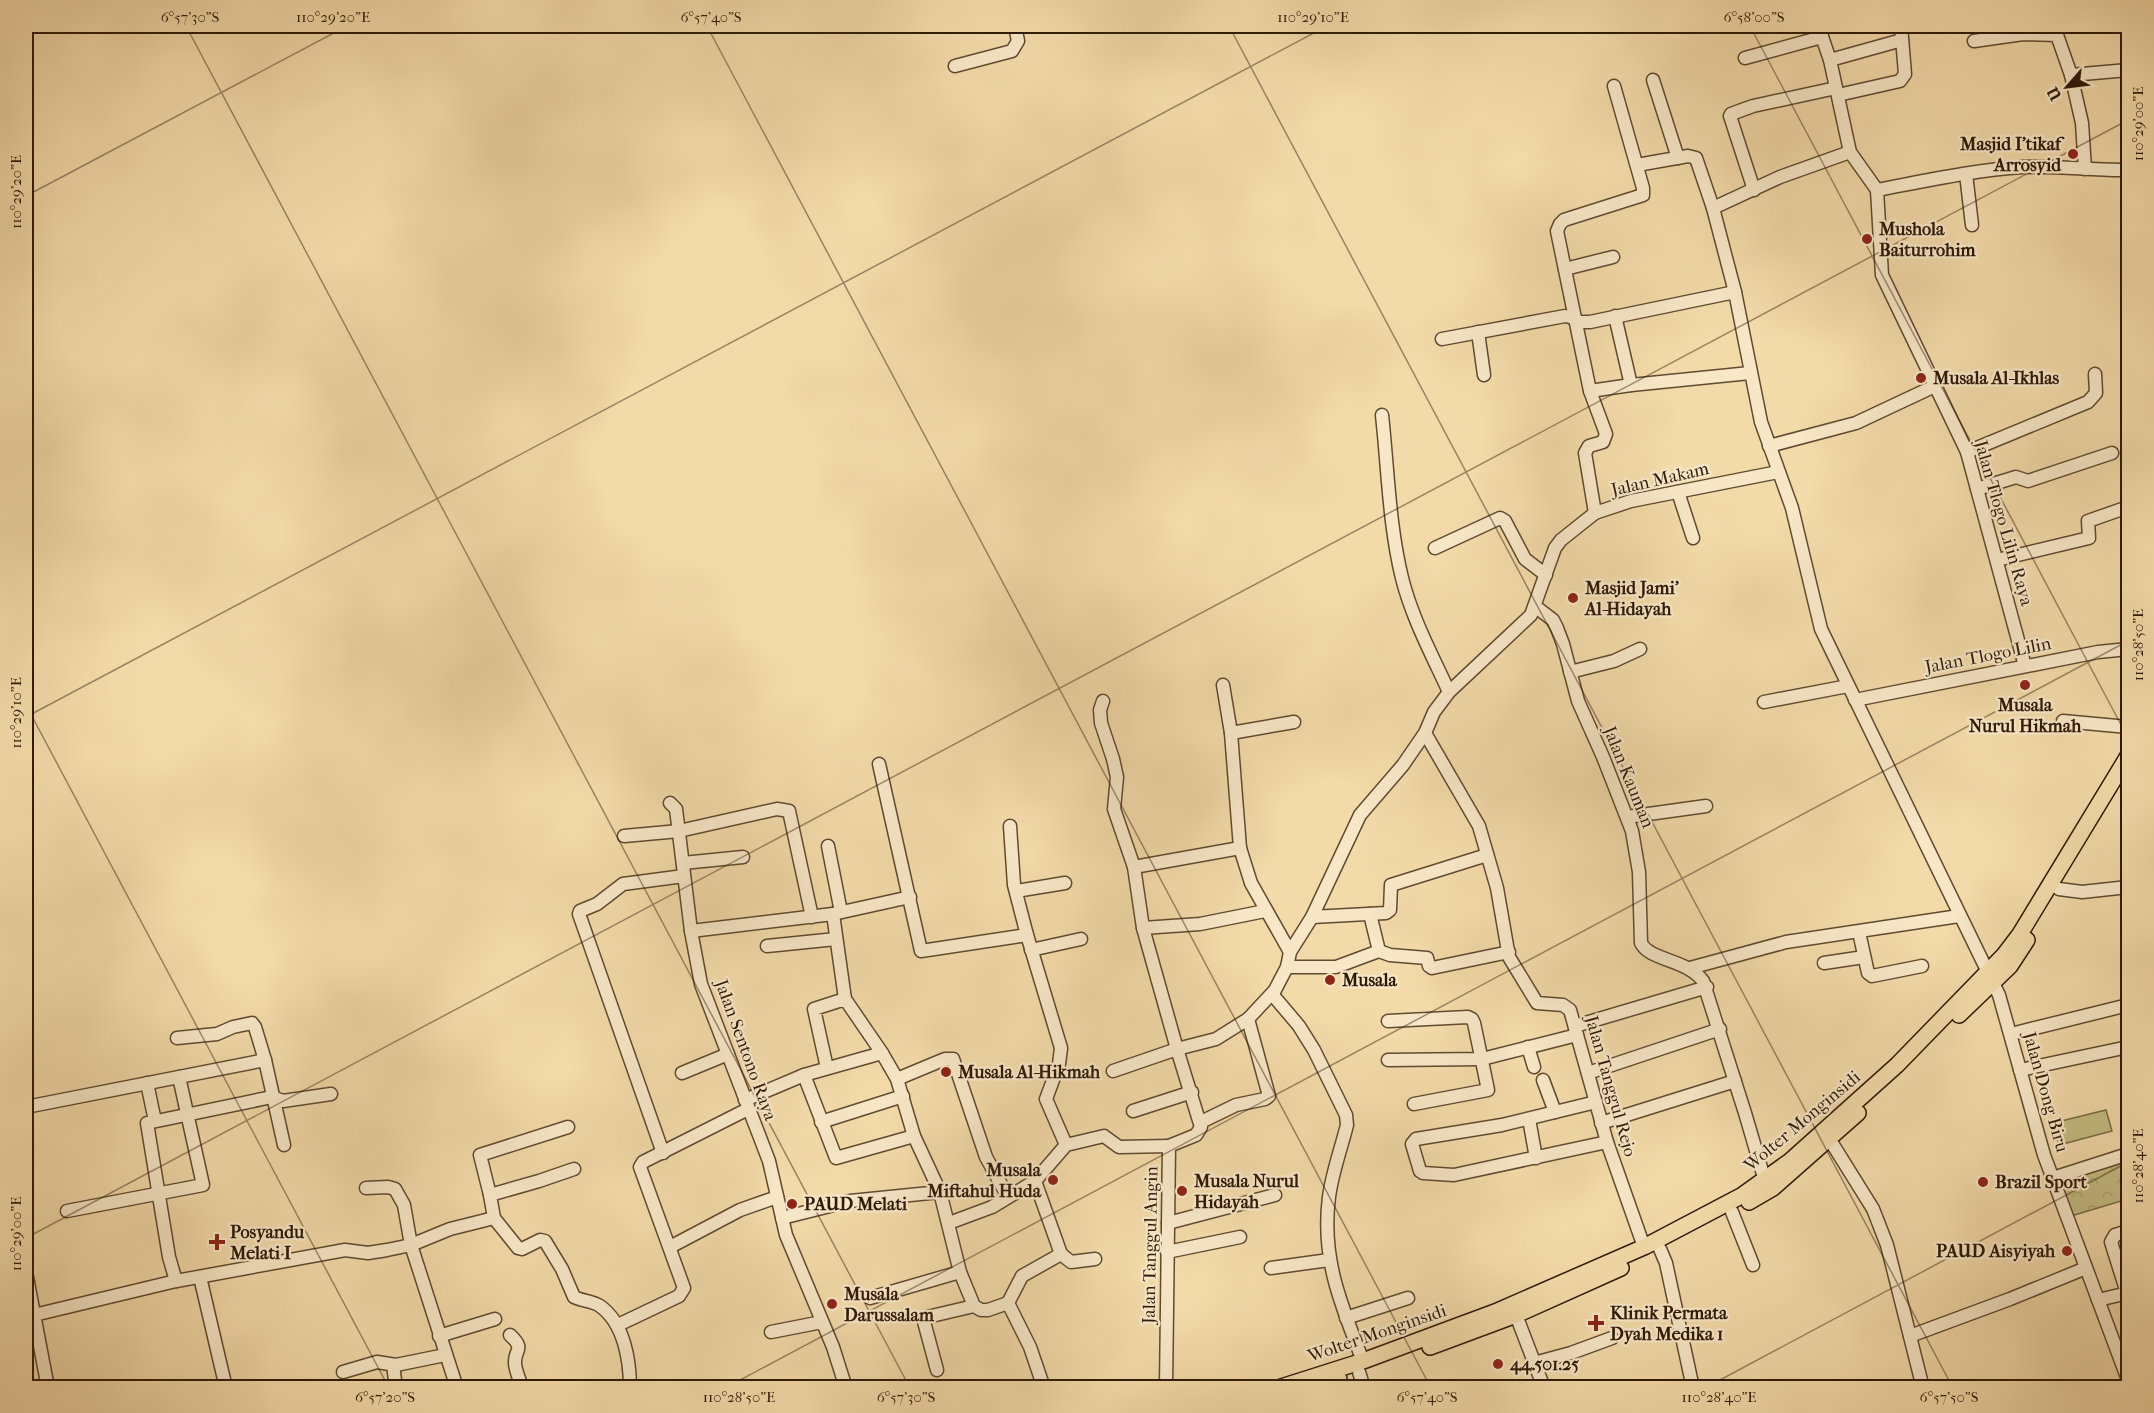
<svg xmlns="http://www.w3.org/2000/svg" width="2154" height="1413" viewBox="0 0 2154 1413" font-family="'IM FELL French Canon',serif">
<defs>
<pattern id="forest-crowns" width="20" height="18" patternUnits="userSpaceOnUse" patternTransform="scale(1.5)"><rect width="20" height="18" fill="#c3bd82"/><path d="M2 6a3 3 0 1 1 6 0M12 15a3 3 0 1 1 6 0" fill="none" stroke="#a8a26f"/></pattern>
</defs>
<rect width="100%" height="100%" fill="#f3daa9"/>
<filter id="stains"><feTurbulence type="fractalNoise" baseFrequency=".00333" numOctaves="4"/><feColorMatrix values="0 0 0 0 .2 0 0 0 0 .09 0 0 0 0 .02 0 0 0 .5 -.17"/></filter>
<radialGradient id="worn" r=".72"><stop offset=".6" stop-color="#630" stop-opacity="0"/><stop offset="1" stop-color="#630" stop-opacity=".3"/></radialGradient>
<!-- forest -->
<polygon fill="url(#forest-crowns)" stroke="#796c45" stroke-width="1.5" points="2128,1161 2128,1199 2071,1216 2061,1180"/>
<!-- pitch -->
<polygon fill="#c3bd82" stroke="#796c45" stroke-width="1.5" points="2106,1110 2112,1131 2059,1145 2053,1123"/>
<g fill="none" stroke-linecap="round" stroke-linejoin="round">
<!-- minor casing -->
<g stroke="#604a30" stroke-width="15">
<g id="minor">
<polyline points="1827,26 1822,28 1820,31 1830,60 1850,152 1877,190"/>
<polyline points="1974,41 2023,34 2057,35 2071,75 2082,123 2085,169"/>
<polyline points="1745,58 1822,37"/>
<polyline points="1830,60 1902,40"/>
<polyline points="955,66 1012,51 1018,41 1015,26"/>
<polyline points="2071,75 2128,70"/>
<polyline points="1653,80 1678,158"/>
<polyline points="1838,95 1900,81 1905,74 1901,26"/>
<polyline points="1637,165 1688,156 1696,158 1713,208 1735,292 1761,422 1792,508 1821,629 1999,995 2044,1155 2128,1380"/>
<polyline points="1966,174 1972,225"/>
<polyline points="1754,190 1730,116 1731,114 1753,106 1836,88"/>
<polyline points="1877,190 1882,275 1967,452 2025,666"/>
<path d="M1877,190C1925,181 1974,170 2023,167C2058,165 2093,171 2128,170"/>
<polyline points="1713,208 1780,177 1850,152"/>
<polyline points="1565,269 1613,257"/>
<polyline points="1615,316 1631,385"/>
<polyline points="1478,332 1484,375"/>
<polyline points="1442,339 1565,316 1574,318 1579,322 1590,322 1735,292"/>
<polyline points="1590,391 1631,385 1750,373"/>
<path d="M1382,415C1388,470 1389,525 1402,578C1412,618 1432,655 1449,692"/>
<polyline points="1769,446 1856,423 1937,385"/>
<polyline points="1967,452 2088,402 2096,393 2095,374"/>
<polyline points="1977,489 2016,477 2028,481 2112,453"/>
<polyline points="1678,492 1693,538"/>
<polyline points="1595,513 1585,453 1589,446 1603,442 1606,434 1590,391 1557,231 1560,224 1564,220 1643,195 1643,188 1614,86"/>
<polyline points="1435,548 1500,518 1505,521 1525,559 1546,575"/>
<polyline points="1997,560 2089,538 2088,521 2128,507"/>
<path d="M1536,607L1553,620L1557,628L1563,644L1578,701L1603,757L1632,831L1639,872L1641,943C1650,961 1687,959 1703,981L1745,1113L1765,1181"/>
<polyline points="1570,672 1614,661 1640,649"/>
<polyline points="1223,685 1231,733 1240,848 1251,883 1290,952"/>
<polyline points="1855,700 2098,652 2128,649"/>
<polyline points="1103,701 1100,710 1101,723 1113,759 1117,777 1114,809 1134,867 1143,928 1177,1049 1201,1127 1196,1135 1169,1146 1166,1388"/>
<polyline points="1764,702 1848,686"/>
<polyline points="2063,721 2128,727"/>
<polyline points="1231,733 1294,722"/>
<polyline points="1425,733 1479,826 1497,888 1509,957 1537,1003 1563,1005 1570,1010 1607,1142 1644,1247"/>
<polyline points="879,764 921,951 1027,935"/>
<polyline points="670,803 676,809 691,931 701,984 769,1161 786,1235 833,1347 846,1388"/>
<polyline points="1627,817 1706,806"/>
<polyline points="1010,826 1014,885 1027,935 1061,1048 1059,1064 1046,1099 1066,1145"/>
<polyline points="624,836 679,831 777,809 789,811 812,917"/>
<polyline points="828,846 841,912"/>
<polyline points="683,863 743,857"/>
<polyline points="1134,867 1240,848"/>
<polyline points="2059,889 2082,892 2128,887"/>
<polyline points="1016,891 1065,883"/>
<polyline points="833,914 845,999"/>
<polyline points="1370,914 1379,951"/>
<polyline points="1312,917 1386,913 1390,910 1391,885 1487,855"/>
<polyline points="1143,928 1200,924 1265,911"/>
<polyline points="691,931 833,914 910,897"/>
<polyline points="1859,932 1868,973 1872,976 1922,966"/>
<polyline points="767,946 836,939"/>
<polyline points="1031,950 1081,939"/>
<polyline points="1824,963 1864,957"/>
<polyline points="1287,967 1336,967 1379,951 1390,955 1427,958 1429,966 1432,968 1509,952"/>
<polyline points="1690,968 1786,942 1959,916"/>
<path d="M1272,994L1299,1026L1314,1050L1346,1115L1347,1125C1341,1149 1332,1173 1329,1197C1321,1258 1341,1305 1363,1361"/>
<polyline points="1388,1021 1468,1017 1472,1019 1474,1023 1488,1090 1414,1104"/>
<polyline points="1575,1026 1707,987"/>
<polyline points="2011,1034 2128,1005"/>
<polyline points="177,1038 217,1034 233,1027 252,1023 255,1027 265,1060"/>
<polyline points="1528,1047 1534,1067"/>
<polyline points="1388,1060 1482,1059 1577,1035"/>
<polyline points="827,1068 814,1009 845,999 882,1053 897,1079 914,1136 940,1192 960,1272 974,1306 981,1310 988,1310 1008,1303 1030,1347 1044,1388"/>
<polyline points="2020,1070 2128,1047"/>
<polyline points="1113,1071 1177,1049 1216,1039 1248,1019 1275,990 1287,967 1290,952 1312,917 1360,815 1403,765 1425,733 1434,712 1449,692 1531,615 1555,548 1561,540 1595,513 1631,501 1778,472"/>
<polyline points="682,1073 728,1054"/>
<polyline points="1588,1073 1720,1029"/>
<polyline points="804,1075 836,1158 914,1136"/>
<polyline points="897,1079 945,1059 953,1059 986,1157 1008,1197"/>
<polyline points="1543,1080 1555,1112"/>
<polyline points="147,1083 155,1121"/>
<polyline points="745,1100 804,1075 882,1053"/>
<polyline points="1596,1102 1502,1125 1416,1139 1412,1144 1420,1171 1423,1173 1454,1175 1607,1142"/>
<polyline points="26,1107 265,1060 284,1145"/>
<polyline points="1133,1111 1192,1092"/>
<polyline points="1529,1119 1536,1158"/>
<polyline points="821,1122 903,1096"/>
<polyline points="1201,1122 1236,1105 1265,1099 1269,1096 1248,1019"/>
<polyline points="1601,1123 1735,1081"/>
<polyline points="1830,1140 1873,1209 1887,1245 1923,1388"/>
<polyline points="663,1153 579,914 580,911 597,904 623,884 684,876"/>
<path d="M574,1169L539,1181L490,1195L494,1218L518,1248L522,1249L540,1240L545,1241L562,1269L574,1297C582,1301 593,1301 600,1306C624,1323 630,1360 630,1388"/>
<polyline points="2053,1178 2128,1154"/>
<polyline points="366,1188 388,1187 395,1189 404,1205 411,1245 457,1388"/>
<polyline points="490,1195 480,1155 568,1127"/>
<polyline points="67,1211 203,1185 179,1077"/>
<polyline points="1732,1212 1753,1265"/>
<polyline points="782,1218 850,1201 940,1192"/>
<polyline points="949,1223 992,1207 1035,1181 1066,1145 1104,1136 1119,1147 1169,1146"/>
<polyline points="1168,1223 1275,1195"/>
<polyline points="670,1247 740,1210 777,1197"/>
<polyline points="1660,1249 1666,1263 1693,1388"/>
<polyline points="1167,1252 1240,1237"/>
<polyline points="1061,1254 1071,1262 1095,1259"/>
<polyline points="1271,1268 1329,1260"/>
<polyline points="26,1272 48,1388"/>
<polyline points="200,1277 226,1388"/>
<polyline points="176,1281 169,1257 147,1123 272,1097 283,1101 331,1094"/>
<polyline points="2127,1293 2111,1242 2115,1235 2128,1231"/>
<polyline points="870,1298 960,1272"/>
<polyline points="2098,1300 2128,1293"/>
<polyline points="1008,1303 1022,1276 1061,1254 1035,1181"/>
<polyline points="34,1315 176,1281 345,1250 368,1253 387,1250 411,1245 450,1229 494,1218"/>
<polyline points="1516,1315 1544,1388"/>
<polyline points="1346,1318 1408,1298"/>
<polyline points="618,1325 679,1296 684,1288 640,1167 643,1162 748,1109"/>
<polyline points="771,1332 822,1322"/>
<path d="M510,1335C526,1350 514,1349 515,1363C515,1370 520,1380 522,1388"/>
<polyline points="439,1336 495,1319"/>
<polyline points="1910,1336 2010,1299 2086,1268"/>
<polyline points="1534,1363 1571,1353 1612,1338"/>
<polyline points="393,1365 396,1388"/>
<polyline points="937,1370 923,1318 974,1306"/>
<polyline points="343,1372 377,1362 396,1365 445,1355"/>
<polyline points="1359,1372 1364,1388"/>
</g>
</g>
<!-- major casing -->
<g stroke="#2f1a08" stroke-width="18">
<g id="major">
<polyline points="1959,1015 2010,966 2027,940"/>
<polyline points="1749,1202 1773,1188 1858,1113"/>
<polyline points="1430,1347 1516,1315 1621,1268"/>
<polyline points="1278,1388 1363,1361 1495,1312 1644,1247 1741,1196 1790,1161 1897,1065 2004,955 2020,934 2128,756"/>
<polyline points="1314,1388 1339,1379"/>
</g>
</g>
<!-- minor -->
<use href="#minor" stroke="#f7e7c7" stroke-width="12"/>
<!-- major -->
<use href="#major" stroke="#f3daa9" stroke-width="15"/>
</g>
<!-- ticks -->
<path fill="none" stroke="#2f1a08" stroke-width="1.5" stroke-opacity="0.45" d="M186,26L910,1388M707,26L1431,1388M1229,26L1953,1388M1750,26L2128,738M26,196L347,26M26,705L389,1388M26,717L1327,26M26,1238L2128,120M725,1388L2128,641M1705,1388L2128,1162"/>
<!-- markers -->
<g fill="#8f2418" stroke="#f7e7c7" stroke-width="2">
<circle cx="2073" cy="154" r="6"/>
<circle cx="1867" cy="239" r="6"/>
<circle cx="1921" cy="378" r="6"/>
<circle cx="1573" cy="598" r="6"/>
<circle cx="2025" cy="685" r="6"/>
<circle cx="1330" cy="980" r="6"/>
<circle cx="946" cy="1072" r="6"/>
<circle cx="1053" cy="1180" r="6"/>
<circle cx="1983" cy="1182" r="6"/>
<circle cx="1182" cy="1191" r="6"/>
<circle cx="792" cy="1204" r="6"/>
<path d="M214 1233h6v6h6v6h-6v6h-6v-6h-6v-6h6z"/>
<circle cx="2067" cy="1251" r="6"/>
<circle cx="832" cy="1304" r="6"/>
<path d="M1593 1314h6v6h6v6h-6v6h-6v-6h-6v-6h6z"/>
<circle cx="1498" cy="1364" r="6"/>
</g>
<g text-anchor="middle" stroke-width="4.5" stroke-linejoin="round" paint-order="stroke">
<!-- poi labels -->
<g font-size="18" font-weight="bold" fill="#2f1a08" stroke="#f7e7c7" text-anchor="start">
<text x="2061" y="150" text-anchor="end">Masjid I'tikaf<tspan x="2061" dy="21">Arrosyid</tspan></text>
<text x="1879" y="235">Mushola<tspan x="1879" dy="21">Baiturrohim</tspan></text>
<text x="1933" y="384">Musala Al-Ikhlas</text>
<text x="1585" y="594">Masjid Jami'<tspan x="1585" dy="21">Al-Hidayah</tspan></text>
<text x="2025" y="711" text-anchor="middle">Musala<tspan x="2025" dy="21">Nurul Hikmah</tspan></text>
<text x="1342" y="986">Musala</text>
<text x="958" y="1078">Musala Al-Hikmah</text>
<text x="1041" y="1176" text-anchor="end">Musala<tspan x="1041" dy="21">Miftahul Huda</tspan></text>
<text x="1194" y="1187">Musala Nurul<tspan x="1194" dy="21">Hidayah</tspan></text>
<text x="1995" y="1188">Brazil Sport</text>
<text x="804" y="1210">PAUD Melati</text>
<text x="230" y="1238">Posyandu<tspan x="230" dy="21">Melati I</tspan></text>
<text x="2055" y="1257" text-anchor="end">PAUD Aisyiyah</text>
<text x="844" y="1300">Musala<tspan x="844" dy="21">Darussalam</tspan></text>
<text x="1610" y="1319">Klinik Permata<tspan x="1610" dy="21">Dyah Medika 1</tspan></text>
<text x="1510" y="1370">44.501.25</text>
</g>
<!-- street labels -->
<g font-size="18" fill="#2f1a08" stroke="#f7e7c7">
<text transform="translate(1660 479) rotate(-13)" y="6">Jalan Makam</text>
<text transform="translate(2004 523) rotate(74)" y="6">Jalan Tlogo Lilin Raya</text>
<text transform="translate(1988 655) rotate(-11)" y="6">Jalan Tlogo Lilin</text>
<text transform="translate(1629 777) rotate(68)" y="6">Jalan Kauman</text>
<text transform="translate(746 1050) rotate(70)" y="6">Jalan Sentono Raya</text>
<text transform="translate(1611 1086) rotate(74)" y="6">Jalan Tanggul Rejo</text>
<text transform="translate(2046 1092) rotate(74)" y="6">Jalan Dong Biru</text>
<text transform="translate(1802 1121) rotate(-40)" y="6">Wolter Monginsidi</text>
<text transform="translate(1150 1245) rotate(-89)" y="6">Jalan Tanggul Angin</text>
<text transform="translate(1377 1333) rotate(-19)" y="6">Wolter Monginsidi</text>
</g>
</g>
<!-- margin -->
<rect width="2154" height="1413" fill="none" stroke="#f3daa9" stroke-width="66"/>
<!-- north arrow -->
<g transform="translate(2067 87) rotate(242)" stroke="#f7e7c7" stroke-width="4.5" paint-order="stroke">
<path d="M0-4.5L10 22L0 15L-10 22Z" fill="#2f1a08"/>
<text y="-9" font-size="16" font-weight="bold" text-anchor="middle" fill="#2f1a08">U</text>
</g>
<rect x="33" y="33" width="2088" height="1347" fill="none" stroke="#2f1a08" stroke-width="2"/>
<g font-size="15" text-anchor="middle" fill="#2f1a08">
<text x="190" y="22">6°57'30"S</text>
<text x="333" y="22">110°29'20"E</text>
<text x="711" y="22">6°57'40"S</text>
<text x="1313" y="22">110°29'10"E</text>
<text x="1754" y="22">6°58'00"S</text>
<text transform="translate(2138 124) rotate(-90)" y="5">110°29'00"E</text>
<text transform="translate(16 192) rotate(-90)" y="5">110°29'20"E</text>
<text transform="translate(2138 645) rotate(-90)" y="5">110°28'50"E</text>
<text transform="translate(16 713) rotate(-90)" y="5">110°29'10"E</text>
<text transform="translate(2138 1166) rotate(-90)" y="5">110°28'40"E</text>
<text transform="translate(16 1234) rotate(-90)" y="5">110°29'00"E</text>
<text x="385" y="1402">6°57'20"S</text>
<text x="739" y="1402">110°28'50"E</text>
<text x="906" y="1402">6°57'30"S</text>
<text x="1427" y="1402">6°57'40"S</text>
<text x="1719" y="1402">110°28'40"E</text>
<text x="1949" y="1402">6°57'50"S</text>
</g>
<rect width="100%" height="100%" filter="url(#stains)"/>
<rect width="100%" height="100%" fill="url(#worn)"/>
</svg>
